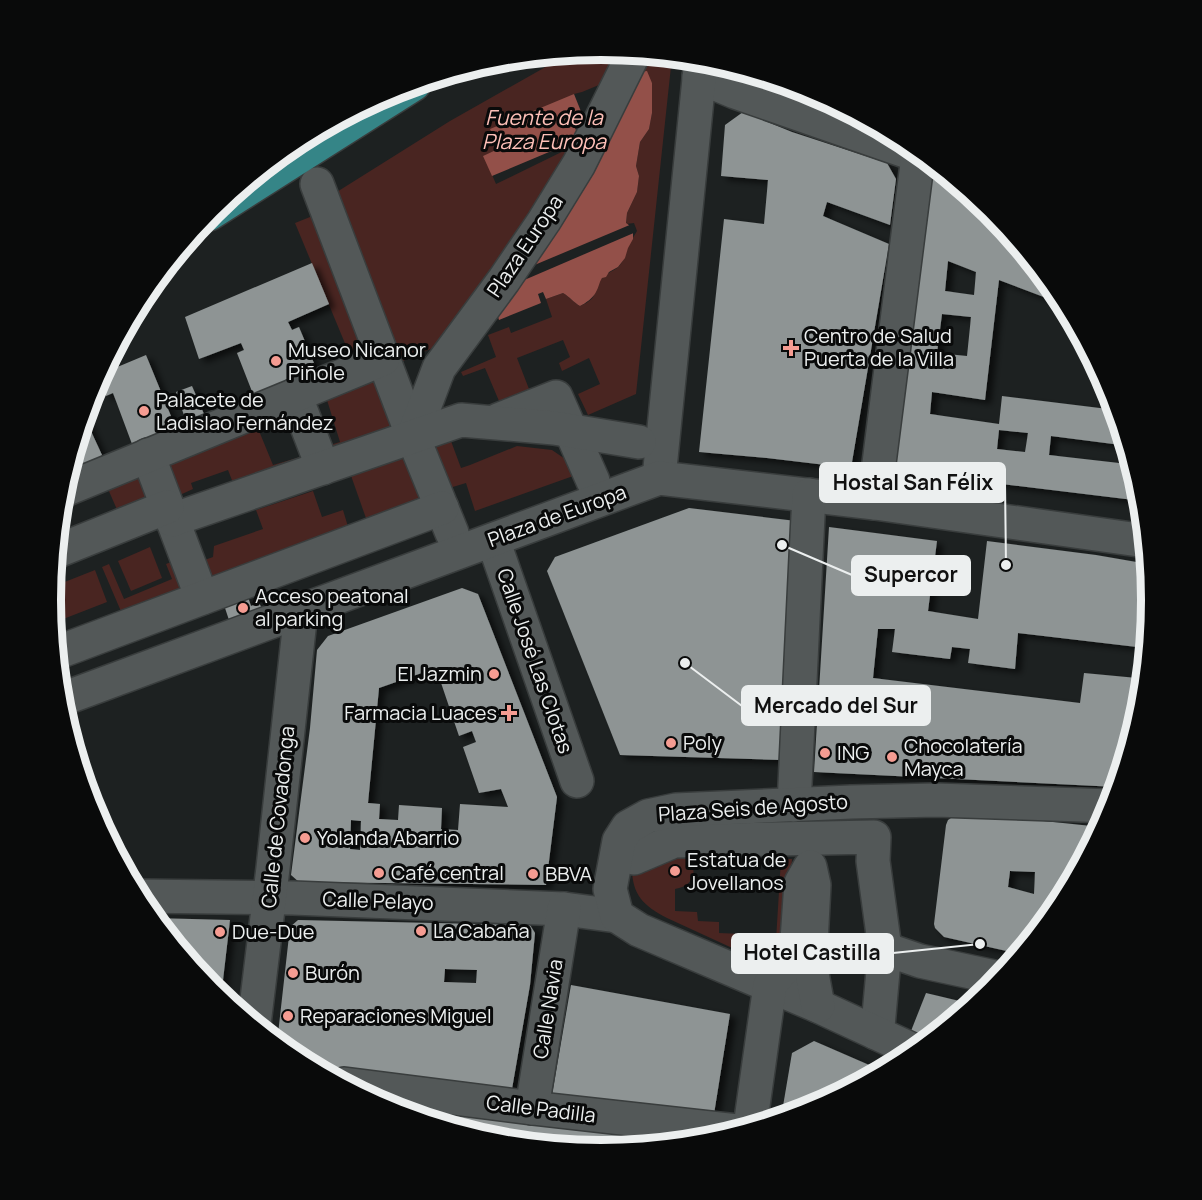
<svg xmlns="http://www.w3.org/2000/svg" width="1202" height="1200" viewBox="0 0 1202 1200" font-family="Manrope,sans-serif">
<defs>
<filter id="shadow"><feDropShadow dx="6" dy="4" stdDeviation="3" flood-color="#0009"/></filter>
</defs>
<rect width="100%" height="100%" fill="#1d2121"/>
<!-- green -->
<g fill="#492521">
<polygon points="601,50 625,52 611,80 582,92 574,94 498,149 484,156 496,184 582,142 444,343 396,364 332,195 450,121 572,52"/>
<path d="M649,54L672,57L636,394L588,415L578,394L600,384L589,358L562,371L559,363L570,357L563,340L517,358L529,389L499,401L485,368L463,376L461,372L496,357L488,335L509,327L511,333L552,317L546,299L563,293C570,297 573,302 580,306C602,297 590,290 602,278C606,273 612,272 617,268C624,262 625,255 628,247C630,242 634,236 637,231L634,223L626,224L627,213L637,192L639,176L636,166L640,142L649,129L652,113V83L640,72Z"/>
<polygon points="315,215 369,343 349,353 295,223"/>
<polygon points="379,379 397,427 342,447 320,448 340,442 327,400"/>
<polygon points="257,426 273,465 307,455 307,458 235,488 228,470 191,483 193,489 171,499 158,467"/>
<polygon points="448,433 461,468 470,465 517,446 552,450 571,463 576,475 475,511 466,483 446,489 430,441"/>
<polygon points="407,448 425,497 367,521 349,470"/>
<polygon points="144,474 157,506 122,521 108,489"/>
<polygon points="313,491 322,517 343,510 349,530 206,581 199,562 213,557 214,546 263,529 256,510"/>
<polygon points="150,547 162,578 131,591 118,561"/>
<polygon points="179,559 190,587 123,616 102,567 109,564 124,599 172,579 166,564"/>
<polygon points="95,570 107,602 53,623 51,600 52,587"/>
<path d="M687,856C699,871 694,886 675,889V911L697,912L698,921L719,922V933L742,934V943H764L765,950L769,949L776,940L781,859H792L787,930L784,944L772,957L754,958L667,918C644,906 632,895 632,868L658,867L662,859Z"/>
</g>
<!-- water -->
<g fill="#935049">
<path d="M647,71L652,83V113L649,129L640,142L636,166L639,176L637,192L627,213L626,223L633,228V239L628,248L625,258L618,267L609,272L606,277L602,278C599,282 599,287 596,292C593,298 586,303 580,306C573,302 570,297 563,293L546,299L543,292L538,294L541,303L499,320L496,311L640,72Z"/>
<polygon points="574,94 582,114 571,119 580,139 492,176 483,156 498,149 490,129"/>
</g>
<!-- pier -->
<polygon fill="#1d2121" points="632,224 635,227 636,232 515,284 525,269"/>
<!-- building -->
<g fill="#8e9494" fill-rule="evenodd" filter="url(#shadow)">
<polygon points="743,112 792,132 887,163 896,179 890,225 827,202 823,216 889,244 851,468 767,458 699,452 724,219 764,224 768,180 721,176 725,125"/>
<path d="M931,179L967,192L991,211L1059,294L1065,305L999,280L985,400L932,392L930,414L999,424L1002,396L1116,410L1141,493L1142,501L895,471ZM948,261L976,272L974,295L945,291ZM942,314L971,317L967,356L937,353ZM999,430L1028,433L1025,452L997,449ZM1051,436L1121,445L1119,463L1049,455Z"/>
<polygon points="312,263 329,304 288,322 292,330 299,327 316,368 253,394 237,353 244,350 241,343 199,359 185,317"/>
<polygon points="146,355 175,426 132,444 113,393 106,396 99,377 107,364 114,363 115,368"/>
<polygon points="192,386 204,414 186,421 176,392"/>
<polygon points="84,416 102,455 97,461 67,474"/>
<polygon points="689,508 796,521 781,760 620,755 547,571 555,557"/>
<path d="M829,527L937,541L928,611L978,619L987,541L1096,555L1148,564L1151,600L1141,708L1117,787L814,772ZM878,629H895L892,652L950,659L952,647L970,649L968,663L1015,669L1018,633L1137,647L1139,635L1138,669L1137,678L1084,673L1080,703L873,678Z"/>
<path d="M462,588L478,594L557,797L546,885L299,882L291,875L310,728L317,650L328,636ZM436,668L459,736L472,731L476,742L463,747L479,793L501,789L508,807L460,804L458,830L441,829L442,808L399,805L398,820L379,819L380,804L368,803L379,688ZM351,820L361,821L360,850L350,849Z"/>
<polygon points="248,597 251,606 259,603 263,610 230,623 224,605"/>
<path d="M954,816L1015,818L1101,827L1059,906L1020,954L944,937L935,928L934,924L946,825L948,820ZM1010,871L1035,872L1034,894L1008,887Z"/>
<polygon points="154,918 230,920 221,997 211,989"/>
<path d="M298,920L530,925L535,933L530,985L512,1089L305,1063L295,1058L277,1043L290,927ZM445,969L477,970L476,983L444,982Z"/>
<polygon points="571,985 730,1014 714,1114 552,1095"/>
<polygon points="926,993 972,1004 929,1040 911,1031"/>
<polygon points="814,1041 883,1071 811,1109 781,1118 792,1053"/>
<polygon points="375,1100 558,1124 667,1141 669,1144 601,1150 493,1140 390,1108"/>
</g>
<g fill="none" stroke-linecap="round" stroke-linejoin="round">
<!-- minor casing -->
<g stroke="#393d3d" stroke-width="36">
<g id="minor">
<polyline points="699,77 735,92 928,159"/>
<polyline points="317,184 413,437 452,533"/>
<polyline points="295,395 323,468"/>
<polyline points="498,420 556,397 593,481"/>
<polyline points="413,437 439,368 504,280 544,221 579,164 634,53"/>
<polyline points="148,455 202,598"/>
<polyline points="659,478 701,59"/>
<polyline points="62,491 383,359"/>
<polyline points="875,503 878,471 918,156"/>
<polyline points="172,520 461,420 554,428 639,442"/>
<polyline points="493,540 577,781"/>
<polyline points="55,552 167,507"/>
<polyline points="56,653 442,508"/>
<polyline points="60,700 659,478 875,503 1146,541"/>
<polyline points="794,805 809,495"/>
<polyline points="634,858 674,841 874,837 873,861 885,949"/>
<polyline points="138,896 293,898 564,909 617,916"/>
<polyline points="254,1024 273,868 301,611"/>
<polyline points="876,1033 878,1026 885,949 920,961 999,978"/>
<polyline points="915,1051 818,1006 639,930 617,916 610,889 619,841 628,827 648,816 676,810 851,802 936,800 1111,806"/>
<polyline points="344,1084 532,1108 737,1131"/>
<polyline points="532,1108 564,909"/>
<polyline points="750,1127 770,985 790,960 797,940 801,883 810,867 814,885 810,963 818,1006"/>
</g>
</g>
<!-- major casing -->
<g stroke="#393d3d" stroke-width="36">
<polyline id="major" points="209,214 414,84"/>
</g>
<!-- minor -->
<use href="#minor" stroke="#535858" stroke-width="33"/>
<!-- major -->
<use href="#major" stroke="#358587" stroke-width="33"/>
</g>
<!-- markers -->
<g fill="#f59c92" stroke="#090a0a" stroke-width="2">
<path d="M788 339h6v6h6v6h-6v6h-6v-6h-6v-6h6z"/>
<circle cx="276" cy="361" r="6"/>
<circle cx="144" cy="411" r="6"/>
<circle cx="243" cy="608" r="6"/>
<circle cx="494" cy="674" r="6"/>
<path d="M506 704h6v6h6v6h-6v6h-6v-6h-6v-6h6z"/>
<circle cx="671" cy="743" r="6"/>
<circle cx="825" cy="753" r="6"/>
<circle cx="892" cy="757" r="6"/>
<circle cx="305" cy="838" r="6"/>
<circle cx="675" cy="871" r="6"/>
<circle cx="379" cy="873" r="6"/>
<circle cx="533" cy="874" r="6"/>
<circle cx="421" cy="931" r="6"/>
<circle cx="220" cy="932" r="6"/>
<circle cx="293" cy="973" r="6"/>
<circle cx="288" cy="1016" r="6"/>
</g>
<g text-anchor="middle" stroke-width="6" stroke-linejoin="round" paint-order="stroke">
<!-- street labels -->
<g font-size="20" fill="#ecefef" stroke="#090a0a">
<text transform="translate(525 246) rotate(-56)" y="7">Plaza Europa</text>
<text transform="translate(557 516) rotate(-20)" y="7">Plaza de Europa</text>
<text transform="translate(535 661) rotate(71)" y="7">Calle José Las Clotas</text>
<text transform="translate(753 808) rotate(-4)" y="7">Plaza Seis de Agosto</text>
<text transform="translate(278 817) rotate(-84)" y="7">Calle de Covadonga</text>
<text transform="translate(378 901) rotate(2)" y="7">Calle Pelayo</text>
<text transform="translate(548 1009) rotate(-81)" y="7">Calle Navia</text>
<text transform="translate(541 1109) rotate(7)" y="7">Calle Padilla</text>
</g>
<!-- poi labels -->
<g font-size="20" fill="#ecefef" stroke="#090a0a" text-anchor="start">
<text x="804" y="343">Centro de Salud<tspan x="804" dy="23">Puerta de la Villa</tspan></text>
<text x="288" y="357">Museo Nicanor<tspan x="288" dy="23">Piñole</tspan></text>
<text x="156" y="407">Palacete de<tspan x="156" dy="23">Ladislao Fernández</tspan></text>
<text x="255" y="603">Acceso peatonal<tspan x="255" dy="23">al parking</tspan></text>
<text x="482" y="681" text-anchor="end">El Jazmin</text>
<text x="497" y="720" text-anchor="end">Farmacia Luaces</text>
<text x="683" y="750">Poly</text>
<text x="904" y="753">Chocolatería<tspan x="904" dy="23">Mayca</tspan></text>
<text x="837" y="760">ING</text>
<text x="317" y="845">Yolanda Abarrio</text>
<text x="687" y="867">Estatua de<tspan x="687" dy="23">Jovellanos</tspan></text>
<text x="391" y="880">Café central</text>
<text x="545" y="881">BBVA</text>
<text x="433" y="938">La Cabaña</text>
<text x="232" y="939">Due-Due</text>
<text x="305" y="980">Burón</text>
<text x="300" y="1023">Reparaciones Miguel</text>
</g>
<!-- water labels -->
<g font-size="21" font-style="italic" fill="#fec0b8" stroke="#090a0a">
<text x="544" y="125">Fuente de la<tspan x="544" dy="24">Plaza Europa</tspan></text>
</g>
</g>
<!-- crop -->
<path d="M0 0H1202V1200H0ZM61 600a540 540 0 1 1 1080 0a540 540 0 1 1-1080 0Z" fill="#090a0a" fill-rule="evenodd"/>
<path fill="none" stroke="#ecefef" stroke-width="8" d="M61 600a540 540 0 1 1 1080 0a540 540 0 1 1-1080 0Z"/>
<!-- callouts -->
<path fill="none" stroke="#ecefef" stroke-width="2" d="M1006 565L1005 483M782 545L852 575M685 663L742 706M980 944L893 953"/>
<g fill="#ecefef" stroke="#090a0a" stroke-width="2">
<circle cx="1006" cy="565" r="6"/>
<circle cx="782" cy="545" r="6"/>
<circle cx="685" cy="663" r="6"/>
<circle cx="980" cy="944" r="6"/>
</g>
<g fill="#ecefef" stroke="#ecefef" stroke-width="2">
<rect x="820" y="463" width="185" height="39" rx="6"/>
<rect x="852" y="556" width="118" height="39" rx="6"/>
<rect x="742" y="686" width="188" height="39" rx="6"/>
<rect x="732" y="934" width="161" height="39" rx="6"/>
</g>
<g font-size="21" text-anchor="middle" font-weight="bold" fill="#111">
<text x="913" y="490">Hostal San Félix</text>
<text x="911" y="582">Supercor</text>
<text x="836" y="713">Mercado del Sur</text>
<text x="812" y="960">Hotel Castilla</text>
</g>
</svg>
